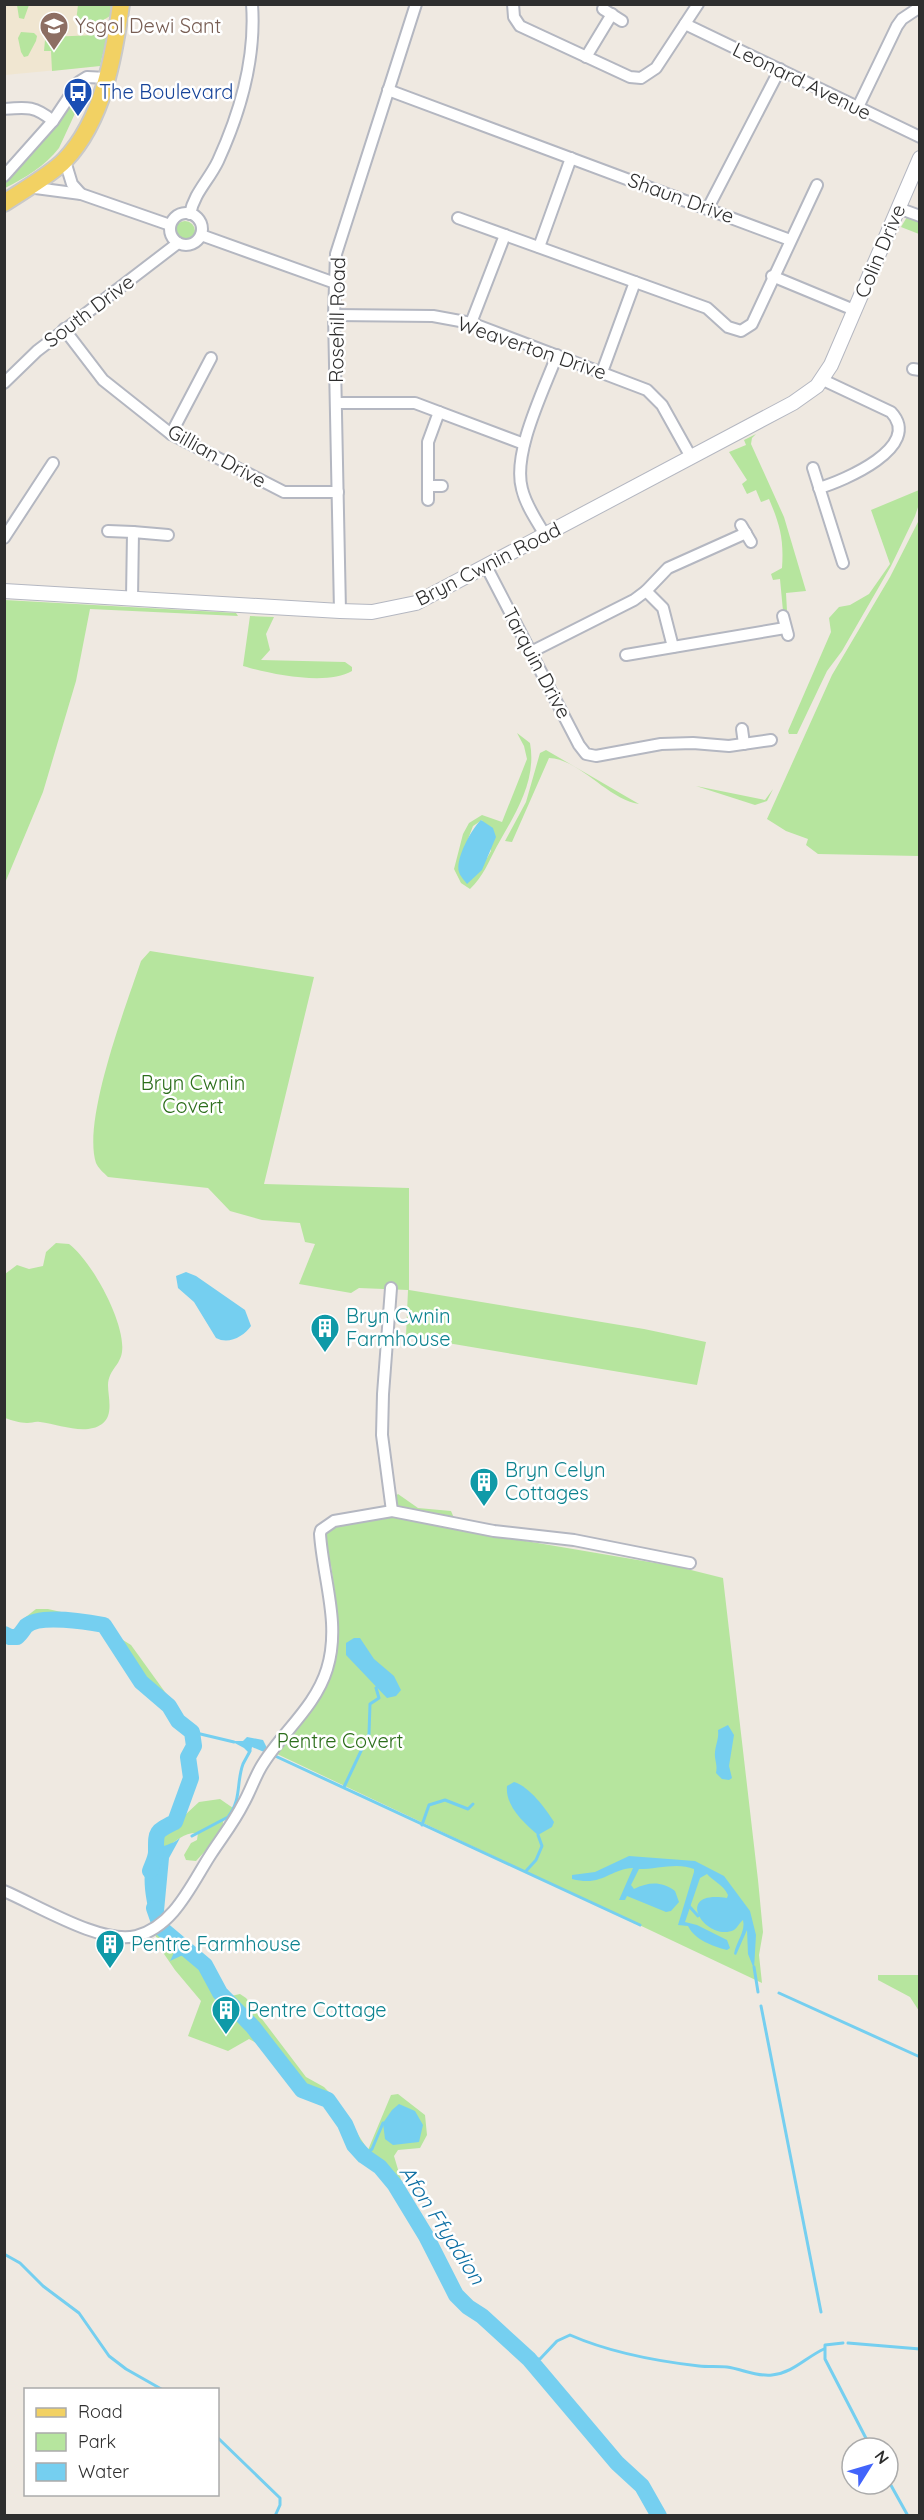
<svg xmlns="http://www.w3.org/2000/svg" width="924" height="2520" viewBox="0 0 924 2520" font-family="Quicksand,sans-serif">
<rect width="100%" height="100%" fill="#efe9e1"/>
<!-- education -->
<polygon fill="#f0e6d1" points="5,5 111,5 100,66 5,75"/>
<!-- green -->
<g fill="#b6e59e" fill-rule="evenodd">
<polygon points="17,5 29,5 24,19 19,18"/>
<polygon points="78,5 111,5 110,16 97,24 76,22"/>
<polygon points="21,32 34,33 37,36 36,41 28,56 24,57 21,52 18,38"/>
<polygon points="96,35 107,37 100,66 52,71 51,51 44,51 45,40 48,37"/>
<path d="M90,81L59,148C45,166 25,178 5,188V181L43,141L81,83Z"/>
<polygon points="907,217 919,222 919,234 901,227"/>
<circle cx="185" cy="231" r="10"/>
<path d="M756,434L752,438L751,444L784,517L806,591L786,593L787,611H783L780,579L773,580L771,574L782,568C784,539 780,525 769,499L761,502L756,490L747,494L742,484L747,480L729,452L746,445L744,440Z"/>
<polygon points="919,490 919,504 915,516 891,566 842,651 827,671 797,734 789,734 788,731 831,632 829,618 839,607 850,605 869,594 890,564 871,510"/>
<polygon points="919,520 919,856 818,854 806,845 808,839 786,831 767,819 832,675 890,577"/>
<polygon points="5,600 236,613 238,616 90,609 76,681 43,792 5,883"/>
<path d="M250,616L274,617L266,634L270,650L261,660L345,662L352,667V671C327,686 270,674 243,666Z"/>
<path d="M517,733L530,743C537,781 515,814 497,846C489,861 483,877 470,889L461,883L454,869L463,834L469,823L482,815L502,822L527,759L524,746ZM482,820L491,851L487,858L459,863L473,826Z"/>
<path d="M546,750L639,804C607,799 580,759 549,758L512,842L505,841L526,802L540,753Z"/>
<polygon points="696,786 765,800 773,789 767,801 755,805"/>
<path d="M150,951L314,977L264,1184L409,1188V1290L644,1329L706,1342L697,1385L406,1336L408,1290L359,1288L351,1293L299,1284L315,1244L305,1242L300,1223L262,1220L230,1211L208,1188L108,1177C104,1173 98,1168 96,1163C82,1120 126,1006 141,961Z"/>
<path d="M56,1243L69,1244C92,1261 126,1324 122,1352C120,1366 109,1369 108,1385C108,1397 114,1415 102,1424C85,1436 59,1424 40,1422C35,1421 32,1423 27,1423C20,1423 11,1420 5,1418V1274L17,1265L29,1269L43,1266L46,1252Z"/>
<polygon points="398,1494 418,1508 451,1511 454,1518 399,1507 394,1497"/>
<path d="M386,1513L391,1517L397,1514L484,1534L679,1567L723,1578L758,1880L763,1932L759,1955L762,1983L277,1754L275,1750C294,1725 327,1692 335,1662C343,1631 335,1597 331,1565C327,1560 326,1555 325,1548C321,1515 362,1518 386,1513Z"/>
<polygon points="36,1609 48,1609 70,1614 20,1625 22,1620"/>
<polygon points="118,1637 131,1645 170,1699 167,1701 142,1679"/>
<path d="M220,1799L233,1808L223,1822L222,1839L208,1848L196,1861L186,1860L184,1855L191,1843L197,1840L198,1833C185,1832 177,1840 166,1848L160,1844L159,1838L161,1832L172,1827L199,1802Z"/>
<polygon points="164,1927 211,1962 218,1979 231,1996 240,1994 246,1998 306,2077 324,2087 333,2096 368,2150 391,2095 398,2094 425,2115 427,2135 420,2148 398,2150 394,2156 402,2183 395,2188 379,2169 360,2156 329,2104 320,2097 300,2091 269,2050 249,2039 228,2051 188,2036 201,2001 175,1970 162,1951 154,1932"/>
<polygon points="878,1975 919,1975 919,2011 910,1997 878,1980"/>
</g>
<!-- water -->
<g fill="#75cff0">
<path d="M481,820L493,828L496,837L482,870L467,884C465,881 460,876 459,872C455,859 472,828 481,820Z"/>
<path d="M186,1272L196,1276L245,1310L251,1326C244,1336 229,1345 216,1338L194,1302L178,1288L176,1276Z"/>
<polygon points="354,1638 360,1638 374,1659 394,1676 401,1690 396,1696 387,1698 346,1655 346,1643"/>
<path d="M728,1725L734,1735L729,1766L732,1778L729,1780L722,1779L716,1773C718,1765 714,1759 715,1752C716,1743 719,1739 718,1730Z"/>
<polygon points="247,1737 263,1740 267,1748 264,1752 252,1747 251,1752 248,1752 244,1748 231,1741 243,1741"/>
<path d="M514,1782C530,1787 545,1808 554,1822L552,1827L538,1835C524,1823 505,1806 507,1786Z"/>
<path d="M180,1838L169,1858L164,1911L158,1920L152,1921C146,1904 138,1864 154,1851C162,1845 172,1845 180,1838Z"/>
<path d="M629,1856L695,1861L724,1876L750,1911L756,1935L754,1969L748,1954L747,1930L736,1955L734,1954C736,1942 746,1931 743,1920C740,1922 737,1928 734,1930C706,1943 671,1889 727,1898L728,1895C723,1884 714,1882 707,1874L700,1878L685,1922L697,1925L727,1940L730,1948L727,1950C712,1946 695,1940 688,1926L678,1925L694,1872V1869C678,1862 657,1869 639,1869L631,1885L634,1889C649,1882 661,1881 675,1891L679,1902L671,1911L666,1912L627,1896L625,1900H619L633,1868C609,1869 603,1887 572,1879V1875L595,1872Z"/>
<path d="M166,1933L199,1957L205,1965L185,1954L170,1961C179,1945 173,1946 166,1933Z"/>
<polygon points="399,2104 415,2111 423,2125 419,2142 393,2145 385,2139 383,2123 392,2110"/>
</g>
<g fill="none" stroke-linecap="round" stroke-linejoin="round">
<!-- stream -->
<g stroke="#75cff0" stroke-width="3">
<polyline points="192,1732 234,1742"/>
<polyline points="273,1755 640,1925"/>
<polyline points="344,1787 369,1734 370,1704 379,1698 376,1688"/>
<polyline points="422,1825 429,1805 445,1800 468,1809 473,1804"/>
<path d="M192,1836L228,1817C242,1799 236,1783 243,1764C245,1760 248,1755 250,1751"/>
<polyline points="526,1871 536,1860 542,1846 538,1835"/>
<polyline points="689,1906 698,1916"/>
<polyline points="754,1967 758,1992"/>
<polyline points="779,1993 920,2057"/>
<polyline points="761,2006 821,2312"/>
<polyline points="364,2156 372,2149 383,2123"/>
<polyline points="4,2254 20,2263 43,2286 79,2313 109,2356 126,2369 163,2390"/>
<polyline points="843,2343 825,2345 825,2359 871,2448"/>
<polyline points="848,2343 920,2349"/>
<path d="M529,2359H540L557,2341L570,2335C611,2353 655,2361 699,2366C708,2367 718,2366 727,2367C742,2369 757,2377 772,2375C793,2373 806,2357 824,2349"/>
<polyline points="218,2438 280,2498 280,2505 275,2516"/>
<polyline points="888,2480 908,2516"/>
</g>
<!-- river -->
<g stroke="#75cff0" stroke-width="16">
<path d="M4,1634L10,1637H17C21,1634 23,1630 26,1626C39,1614 88,1622 104,1625L141,1682L169,1706L178,1721L192,1732L194,1746L188,1757L191,1778L175,1822C155,1832 156,1831 156,1852C156,1858 152,1865 150,1871"/>
<polyline points="154,1908 161,1928 205,1965 220,1993 253,2027 302,2090 328,2100 345,2124 354,2145 364,2156 380,2167 395,2185 426,2236 456,2295 468,2307 482,2316 529,2359 617,2463 642,2486 659,2516"/>
</g>
<!-- minor casing -->
<g stroke="#b4b7c1" stroke-width="14">
<g id="minor">
<polyline points="513,4 514,17 520,26 630,77 641,78 656,68 698,4"/>
<polyline points="603,9 622,21"/>
<polyline points="685,24 920,137"/>
<polyline points="586,57 612,14"/>
<polyline points="388,90 790,240"/>
<polyline points="858,107 897,26 902,19 920,7"/>
<path d="M4,109C27,107 35,106 53,121"/>
<polyline points="65,161 72,184 81,194 170,225"/>
<polyline points="4,176 53,121 79,82 87,77 107,78"/>
<polyline points="28,187 81,194"/>
<polyline points="708,208 780,69"/>
<polyline points="898,208 920,216"/>
<circle cx="186" cy="229" r="16"/>
<path d="M190,214C194,193 209,180 218,161C240,113 256,58 252,4"/>
<polyline points="458,218 707,308 728,327 741,331 752,324 817,185"/>
<polyline points="201,235 335,283"/>
<polyline points="539,247 571,158"/>
<polyline points="772,276 854,310"/>
<polyline points="334,315 433,316 471,323 647,390 662,405 691,457"/>
<polyline points="471,323 505,235"/>
<polyline points="64,329 103,380 171,434 284,492 338,492"/>
<polyline points="913,369 920,370"/>
<polyline points="602,372 635,282"/>
<polyline points="4,383 37,351 178,243"/>
<polyline points="336,403 415,403 524,444"/>
<polyline points="171,434 211,358"/>
<polyline points="813,468 843,563"/>
<polyline points="429,486 442,486"/>
<path d="M819,488C843,481 924,447 891,412L823,380"/>
<polyline points="428,500 428,442 439,412"/>
<polyline points="741,525 751,542"/>
<polyline points="108,531 133,532"/>
<path d="M545,535C537,521 526,506 522,489C512,453 544,390 557,355"/>
<polyline points="4,538 53,463"/>
<polyline points="486,566 579,745 586,754 596,756 661,744 693,743 729,746 771,740"/>
<polyline points="646,591 663,608 673,647"/>
<polyline points="132,598 133,532 168,535"/>
<polyline points="340,611 334,315 336,254 416,4"/>
<polyline points="783,616 788,635"/>
<polyline points="531,652 634,600 646,591 668,568 746,533"/>
<polyline points="626,655 785,628"/>
<polyline points="742,729 744,744"/>
<polyline points="391,1288 383,1394 382,1435 392,1511"/>
<path d="M4,1891C37,1905 102,1945 136,1936C174,1927 192,1883 211,1854C222,1837 234,1822 243,1804C250,1792 254,1779 261,1767C281,1733 315,1708 327,1669C341,1624 323,1579 320,1534L321,1530L334,1521L392,1511L494,1531L574,1540L690,1563"/>
</g>
</g>
<!-- tertiary casing -->
<g stroke="#b4b7c1" stroke-width="16">
<polyline id="tertiary" points="4,591 340,611 372,612 416,603 793,403 817,386 831,365 920,158"/>
</g>
<!-- primary casing -->
<g stroke="#c9c9c9" stroke-width="20">
<path id="primary" d="M4,203C22,191 52,174 65,160C103,120 114,56 121,4"/>
</g>
<!-- minor -->
<use href="#minor" stroke="#fff" stroke-width="10"/>
<!-- tertiary -->
<use href="#tertiary" stroke="#fff" stroke-width="14"/>
<!-- primary -->
<use href="#primary" stroke="#f2d163" stroke-width="16"/>
</g>
<!-- icons -->
<defs>
<g id="school-pin" transform="scale(1.5)"><path d="M0 17L-7.5 6A9.5 9.5 0 1 1 7.5 6Z" fill="#8d6e63" stroke="#fff"/><path d="M0-5L7-2L0 1L-7-2ZM-4 1L0 2.5L4 1V4Q0 6-4 4Z" fill="#fff"/></g>
<g id="bus-pin" transform="scale(1.5)"><path d="M0 17L-7.5 6A9.5 9.5 0 1 1 7.5 6Z" fill="#1a4fb4" stroke="#fff"/><path d="M-5-6H5V4H4V6H2V4H-2V6H-4V4H-5ZM-3.5-4V0h7V-4ZM-3.5 1.2v1.5H-2V1.2ZM2 1.2v1.5H3.5V1.2Z" fill="#fff"/></g>
<g id="building-pin" transform="scale(1.5)"><path d="M0 17L-7.5 6A9.5 9.5 0 1 1 7.5 6Z" fill="#0f9aa8" stroke="#fff"/><path d="M-4-6H4V6H1V3H-1V6H-4ZM-2.5-4.3h1.7v1.8h-1.7ZM.8-4.3h1.7v1.8H.8ZM-2.5-1h1.7V.8h-1.7ZM.8-1h1.7V.8H.8Z" fill="#fff"/></g>
</defs>
<g fill-rule="evenodd">
<use href="#school-pin" x="54" y="26"/>
<use href="#bus-pin" x="78" y="92"/>
<use href="#building-pin" x="325" y="1328"/>
<use href="#building-pin" x="484" y="1482"/>
<use href="#building-pin" x="110" y="1944"/>
<use href="#building-pin" x="226" y="2010"/>
</g>
<g text-anchor="middle" stroke-width="5" stroke-linejoin="round" paint-order="stroke">
<!-- education labels -->
<g font-size="20" fill="#785e54" stroke="#fff" text-anchor="start">
<text x="75" y="33">Ysgol Dewi Sant</text>
</g>
<!-- street labels -->
<g font-size="20" fill="#2e2e2e" stroke="#fff">
<text transform="translate(802 81) rotate(26)" y="7">Leonard Avenue</text>
<text transform="translate(681 198) rotate(20)" y="7">Shaun Drive</text>
<text transform="translate(880 251) rotate(-67)" y="7">Colin Drive</text>
<text transform="translate(89 311) rotate(-37)" y="7">South Drive</text>
<text transform="translate(337 320) rotate(-89)" y="7">Rosehill Road</text>
<text transform="translate(532 348) rotate(19)" y="7">Weaverton Drive</text>
<text transform="translate(217 456) rotate(29)" y="7">Gillian Drive</text>
<text transform="translate(488 564) rotate(-27)" y="7">Bryn Cwnin Road</text>
<text transform="translate(537 663) rotate(62)" y="7">Tarquin Drive</text>
</g>
<!-- transit labels -->
<g font-size="20" fill="#164399" stroke="#fff" text-anchor="start">
<text x="99" y="99">The Boulevard</text>
</g>
<!-- park labels -->
<g font-size="20" fill="#2c6e1b" stroke="#fff">
<text x="193" y="1090">Bryn Cwnin<tspan x="193" dy="23">Covert</tspan></text>
<text x="340" y="1748">Pentre Covert</text>
</g>
<!-- culture labels -->
<g font-size="20" fill="#0d838f" stroke="#fff" text-anchor="start">
<text x="346" y="1323">Bryn Cwnin<tspan x="346" dy="23">Farmhouse</tspan></text>
<text x="505" y="1477">Bryn Celyn<tspan x="505" dy="23">Cottages</tspan></text>
<text x="131" y="1951">Pentre Farmhouse</text>
<text x="247" y="2017">Pentre Cottage</text>
</g>
<!-- water labels -->
<g font-size="21" font-style="italic" fill="#0d6fa3" stroke="#fff">
<text transform="translate(442 2225) rotate(57)" y="7">Afon Ffyddion</text>
</g>
</g>
<!-- border -->
<rect width="924" height="2520" fill="none" stroke="#2e2e2e" stroke-width="12"/>
<!-- legend -->
<rect x="24" y="2388" width="195" height="108" fill="#ffffff" stroke="#ababab" stroke-width="1.5"/>
<rect x="36" y="2408" width="30" height="9" fill="#f2d163" stroke="#ababab" stroke-width="1.5"/>
<text x="78" y="2418" font-size="18" fill="#2e2e2e">Road</text>
<rect x="36" y="2433" width="30" height="18" fill="#b6e59e" stroke="#ababab" stroke-width="1.5"/>
<text x="78" y="2448" font-size="18" fill="#2e2e2e">Park</text>
<rect x="36" y="2463" width="30" height="18" fill="#75cff0" stroke="#ababab" stroke-width="1.5"/>
<text x="78" y="2478" font-size="18" fill="#2e2e2e">Water</text>
<!-- north arrow -->
<g transform="translate(870 2466) rotate(53)"><circle r="28" fill="#ffffff" stroke="#ababab" stroke-width="1.5"/>
<path d="M0-4.5L10 22L0 15L-10 22Z" fill="#4264fb"/>
<text y="-9" font-size="16" font-weight="bold" text-anchor="middle" fill="#2e2e2e">N</text>
</g>
</svg>
